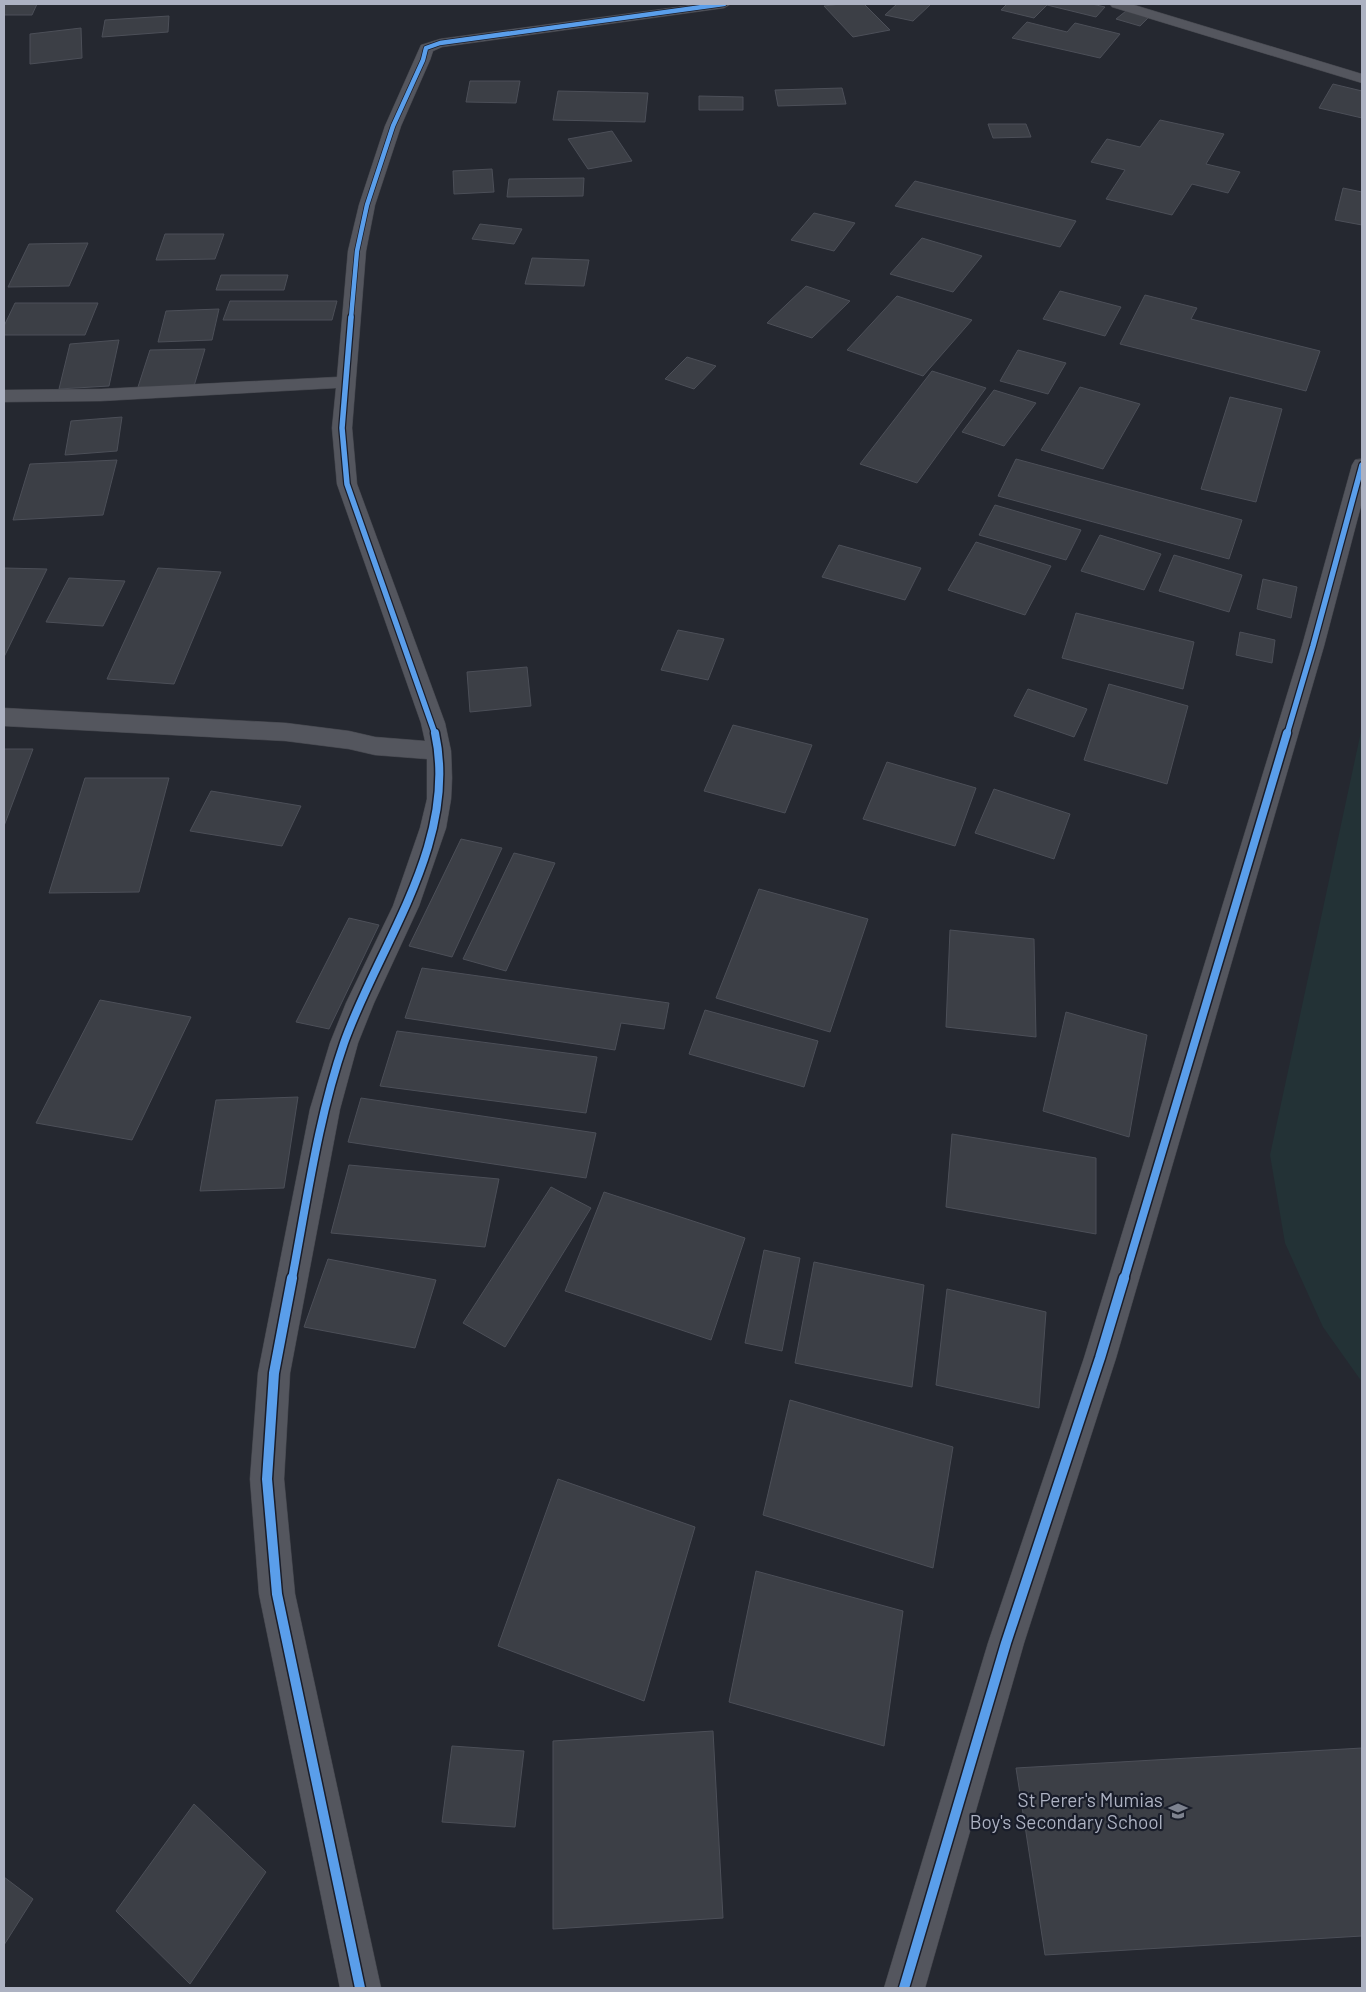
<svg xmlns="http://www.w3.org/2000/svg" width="1366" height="1992" viewBox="0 0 1366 1992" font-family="Barlow,sans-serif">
<rect width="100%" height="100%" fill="#252830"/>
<!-- green -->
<polygon fill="#233236" points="1362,727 1362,1382 1323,1327 1285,1243 1270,1155"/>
<!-- building -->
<g fill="#3c3f46" stroke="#4c4f58">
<polygon points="4,4 37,4 32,15 4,15"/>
<polygon points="840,4 864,4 890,30 853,37 824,6"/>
<polygon points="897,4 931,4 913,21 885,15"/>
<polygon points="1007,4 1092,4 1105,7 1096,17 1047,5 1034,18 1001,10"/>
<polygon points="1126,11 1149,17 1140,26 1116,19"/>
<polygon points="169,16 168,32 102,37 105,20"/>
<polygon points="1027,22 1067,32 1075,23 1120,34 1100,58 1012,38"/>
<polygon points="81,28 82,58 30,64 30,34"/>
<polygon points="470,81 520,81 516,103 466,102"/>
<polygon points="1333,84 1362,91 1362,118 1319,108"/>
<polygon points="842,88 846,104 778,106 775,90"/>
<polygon points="558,91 648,93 645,122 553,120"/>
<polygon points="699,96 743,97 743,110 699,110"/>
<polygon points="1160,120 1224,134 1206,164 1240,172 1228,193 1192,184 1172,215 1106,199 1125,170 1091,162 1107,139 1140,147"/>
<polygon points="988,124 1026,124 1031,137 993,138"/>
<polygon points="612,131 632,161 588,169 568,139"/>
<polygon points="492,169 494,192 454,194 453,171"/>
<polygon points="584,178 583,196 507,197 509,179"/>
<polygon points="915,181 1076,221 1060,247 895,206"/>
<polygon points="1343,188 1362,192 1362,225 1335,220"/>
<polygon points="814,213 855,223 834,251 791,240"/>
<polygon points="480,224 522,229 514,244 472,239"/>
<polygon points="165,234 224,234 215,259 156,260"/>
<polygon points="922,238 982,256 953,292 890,274"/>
<polygon points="88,243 69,286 8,287 29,244"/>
<polygon points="532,258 589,260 584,286 525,284"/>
<polygon points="221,275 288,275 284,290 216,290"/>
<polygon points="806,286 850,301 812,338 767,323"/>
<polygon points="1060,291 1121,307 1105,336 1043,319"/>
<polygon points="1145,295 1197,308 1191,319 1320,351 1306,391 1120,344"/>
<polygon points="897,296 972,320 923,376 847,350"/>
<polygon points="230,301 337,301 332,320 223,320"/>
<polygon points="15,303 98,303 85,335 4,335 4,326"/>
<polygon points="219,309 212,340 158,342 166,311"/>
<polygon points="119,340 109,386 59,389 70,344"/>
<polygon points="205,349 194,386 138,387 150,350"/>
<polygon points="1018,350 1066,363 1048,394 1000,381"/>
<polygon points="687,357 716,366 694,389 665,379"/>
<polygon points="932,371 986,388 917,483 860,464"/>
<polygon points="1080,387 1140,404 1103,469 1041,450"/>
<polygon points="994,390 1036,403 1004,446 962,432"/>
<polygon points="1230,397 1282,409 1256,502 1201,489"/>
<polygon points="122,417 117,451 65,455 71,421"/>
<polygon points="1016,459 1242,520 1229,559 998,496"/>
<polygon points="117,460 103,515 13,520 30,464"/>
<polygon points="995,505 1081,530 1066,560 979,535"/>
<polygon points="1100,535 1161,554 1144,590 1081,571"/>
<polygon points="976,542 1051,566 1025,615 948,590"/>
<polygon points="839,545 921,568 905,600 822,577"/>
<polygon points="1174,555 1242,575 1229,612 1159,591"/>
<polygon points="4,568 47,569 4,657"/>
<polygon points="158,568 221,572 174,684 107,679"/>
<polygon points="69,578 125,581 103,626 46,622"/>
<polygon points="1263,579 1297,587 1291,618 1257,609"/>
<polygon points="1076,613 1194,642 1183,689 1062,658"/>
<polygon points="678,630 724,639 708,680 661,670"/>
<polygon points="1240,632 1275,640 1272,663 1236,655"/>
<polygon points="527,667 531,706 470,712 467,672"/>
<polygon points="1109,684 1188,706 1167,784 1084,760"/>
<polygon points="1028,689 1087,709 1074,737 1014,716"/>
<polygon points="733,725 812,745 785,813 704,791"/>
<polygon points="4,749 33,749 4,826"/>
<polygon points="887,762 976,788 955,846 863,819"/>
<polygon points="85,778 169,778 139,892 49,893"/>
<polygon points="994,789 1070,814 1054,859 975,833"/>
<polygon points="211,791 301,806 282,846 190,831"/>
<polygon points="461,839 502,848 452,957 409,946"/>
<polygon points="514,853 555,863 506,971 463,959"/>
<polygon points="759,889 868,919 830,1032 716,998"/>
<polygon points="349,918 379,925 329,1029 296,1022"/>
<polygon points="950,930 1034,939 1036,1037 946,1027"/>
<polygon points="422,968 669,1003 664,1029 621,1023 615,1050 405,1018"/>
<polygon points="100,1000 191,1017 132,1140 36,1123"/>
<polygon points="705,1010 818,1041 804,1087 689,1054"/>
<polygon points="1066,1012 1147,1035 1129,1137 1043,1111"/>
<polygon points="397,1031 597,1057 586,1113 380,1086"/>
<polygon points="298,1097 284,1188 200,1191 216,1100"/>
<polygon points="361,1098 596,1133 586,1178 348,1142"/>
<polygon points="952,1134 1096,1158 1096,1234 946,1207"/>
<polygon points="349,1165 499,1179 485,1247 331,1233"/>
<polygon points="551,1187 591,1208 505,1347 463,1323"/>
<polygon points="604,1192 745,1238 711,1340 565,1291"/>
<polygon points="764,1250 800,1258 782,1351 745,1343"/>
<polygon points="328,1259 436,1280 415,1348 304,1327"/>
<polygon points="814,1262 924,1285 912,1387 795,1363"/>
<polygon points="947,1289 1046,1312 1039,1408 936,1385"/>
<polygon points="790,1400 953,1447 933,1568 763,1515"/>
<polygon points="558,1479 695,1527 644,1701 498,1646"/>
<polygon points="756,1571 903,1611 884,1746 729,1702"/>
<polygon points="713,1731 723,1918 553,1929 553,1741"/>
<polygon points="452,1746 524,1751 515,1827 442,1822"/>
<polygon points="1362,1748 1362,1936 1045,1955 1016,1768"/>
<polygon points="194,1804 266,1872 190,1984 116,1911"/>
<polygon points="4,1877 33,1899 4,1945"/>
</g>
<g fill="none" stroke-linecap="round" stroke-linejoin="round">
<!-- minor casing -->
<g stroke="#42444b" stroke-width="1">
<g id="minor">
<polygon points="700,4 731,4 724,8 442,47 433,51 430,60 401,126 375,205 366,251 352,428 357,484 445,723 451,751 452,778 451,799 446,828 419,906 374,1003 358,1043 340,1109 290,1373 284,1479 295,1594 381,1988 340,1988 259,1594 250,1479 258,1373 310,1109 330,1043 346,1003 393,906 420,828 427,799 427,759 375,755 349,749 286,741 4,726 4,708 286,723 349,731 375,737 425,741 421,723 337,484 332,428 336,388 101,401 4,402 4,390 101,389 337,377 348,251 359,205 385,126 421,45 440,39"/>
<polygon points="1110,4 1131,4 1362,74 1362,83 1112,7"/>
<polygon points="1362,459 1362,502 1324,646 1116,1358 1024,1643 925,1988 884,1988 988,1643 1084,1358 1302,646 1352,465 1355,460"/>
</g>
</g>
<!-- minor -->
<use href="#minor" fill="#54565e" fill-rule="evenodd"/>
<!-- cycleway-far3 casing -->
<g stroke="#191d2a" stroke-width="6">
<polyline id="cycleway-far3" points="351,318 357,251 367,205 393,126 423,60 426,48 440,43 724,4"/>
</g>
<!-- cycleway-far2 casing -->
<g stroke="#191d2a" stroke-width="8">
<g id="cycleway-far2">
<polyline points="351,317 342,428 347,484 435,734"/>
<polyline points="1287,734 1313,646 1362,465"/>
</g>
</g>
<!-- cycleway-far1 casing -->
<g stroke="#191d2a" stroke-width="11">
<g id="cycleway-far1">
<path d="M292,1279C307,1200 318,1118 344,1043C379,944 459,843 435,733"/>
<polyline points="1124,1279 1287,733"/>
</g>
</g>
<!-- cycleway casing -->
<g stroke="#191d2a" stroke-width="13">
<g id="cycleway">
<polyline points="292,1278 274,1373 267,1479 277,1594 360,1988"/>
<polyline points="904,1988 1006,1643 1100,1358 1124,1278"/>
</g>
</g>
<!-- cycleway-far3 -->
<use href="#cycleway-far3" stroke="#5a9eea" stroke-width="4.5"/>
<!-- cycleway-far2 -->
<use href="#cycleway-far2" stroke="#5a9eea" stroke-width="5.5"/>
<!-- cycleway-far1 -->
<use href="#cycleway-far1" stroke="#5a9eea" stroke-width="8"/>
<!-- cycleway -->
<use href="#cycleway" stroke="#5a9eea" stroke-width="10"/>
</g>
<!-- icons -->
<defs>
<g id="school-bare" transform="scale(1.5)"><path d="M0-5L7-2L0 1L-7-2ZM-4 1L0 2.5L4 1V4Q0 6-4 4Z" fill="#7d828f" stroke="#191d2a" stroke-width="2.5" paint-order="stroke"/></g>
</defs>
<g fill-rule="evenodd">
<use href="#school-bare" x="1178" y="1811"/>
</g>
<g text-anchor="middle" stroke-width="4.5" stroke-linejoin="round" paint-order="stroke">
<!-- near-poi labels -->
<g font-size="19" fill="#adb2c2" stroke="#191d2a" text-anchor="end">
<text x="1163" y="1807">St Perer's Mumias<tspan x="1163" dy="22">Boy's Secondary School</tspan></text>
</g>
</g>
<!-- border -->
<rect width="1366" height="1992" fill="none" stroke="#adb2c2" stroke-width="10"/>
</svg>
